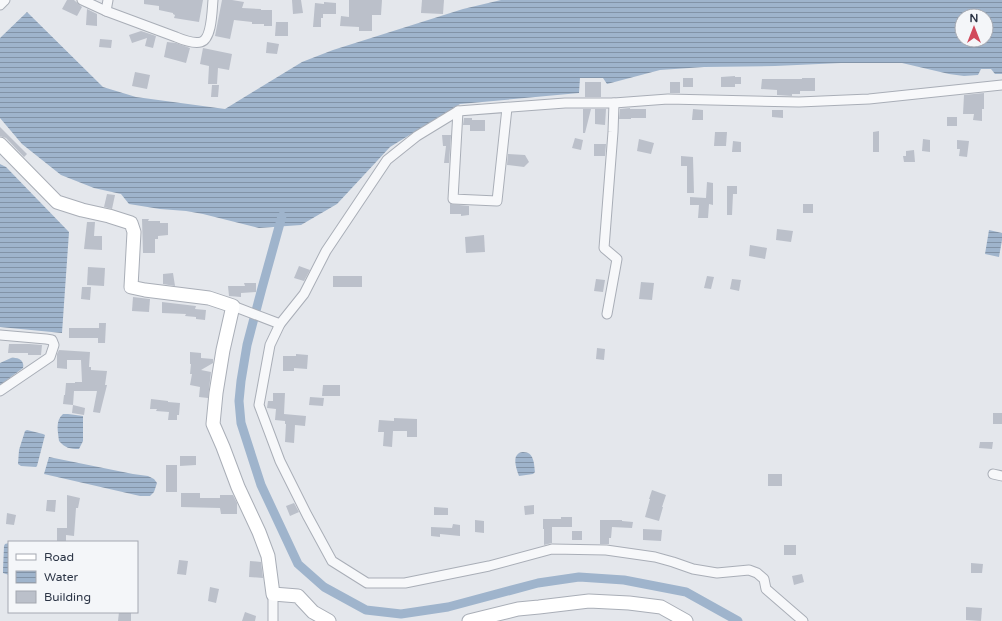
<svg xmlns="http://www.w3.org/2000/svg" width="1002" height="621" viewBox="0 0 1002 621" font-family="'Varela Round',sans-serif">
<defs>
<pattern id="water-rules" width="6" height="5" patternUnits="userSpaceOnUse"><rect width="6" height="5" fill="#9fb4cc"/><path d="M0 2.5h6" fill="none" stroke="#8293a7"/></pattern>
</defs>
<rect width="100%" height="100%" fill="#e4e7ec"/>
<!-- water -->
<g fill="url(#water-rules)" fill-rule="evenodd">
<path d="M501,0H1002V74H995L991,69H981L978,75L964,76L949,74L902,63H841L775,66L704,67L660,70L607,84L603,78H580L579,93L460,104L390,147L337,204L301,225L259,228L203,214L186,211L160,209L129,204L121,194L94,188L61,175L22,144L0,118V38L27,12L103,87L136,97L225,109L302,62L333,50L463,9ZM962,16H986V40H962Z"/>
<polygon points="0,164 6,167 69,232 62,333 0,327"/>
<polygon points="989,230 1002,233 1002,240 999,257 985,254"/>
<path d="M11,358C17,357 25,360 23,368L0,385V363Z"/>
<path d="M63,414H68L83,416V441L79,449C70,449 65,448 59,441C58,431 55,421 63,414Z"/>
<polygon points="27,430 43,434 45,435 37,466 36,467 21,466 18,464 19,450 25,431"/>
<path d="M523,452C534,452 534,463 535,472L533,474L519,476C517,471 513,459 517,455C518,453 521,452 523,452Z"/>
<polygon points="49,457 133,474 148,476 154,479 157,483 154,492 150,496 140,496 44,474"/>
<polygon points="9,543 9,575 3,573 3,570 4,546 5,544"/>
</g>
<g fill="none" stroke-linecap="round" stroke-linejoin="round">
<!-- canal -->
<polyline stroke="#9fb4cc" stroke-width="9" points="282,216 262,288 247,345 241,381 239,401 241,423 261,485 298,564 324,587 366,610 401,614 448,607 538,583 579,577 624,580 686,592 738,621"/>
</g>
<!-- building -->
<g fill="#bbc0ca">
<polygon points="67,0 74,0 82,7 77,16 62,9"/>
<polygon points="144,0 203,0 199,22 174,18 175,15 173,14 173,13 159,10 159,6 144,4"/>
<polygon points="222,0 232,0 244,2 242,8 261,9 261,10 272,10 272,26 264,26 264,24 252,24 252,22 234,20 230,39 215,36"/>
<polygon points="292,0 301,0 303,13 293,14"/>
<polygon points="349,0 382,0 381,15 372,15 372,31 359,31 359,27 340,26 341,16 349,17"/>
<polygon points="422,0 444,0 443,14 421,13"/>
<polygon points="324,2 336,3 336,14 323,14 323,18 321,18 321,27 313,27 315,3 324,4"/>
<polygon points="87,9 97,14 97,26 86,25"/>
<polygon points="276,22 288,22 288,36 275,36"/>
<polygon points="141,31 156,36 153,48 145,46 147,38 132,43 129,35"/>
<polygon points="100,39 112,40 111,48 99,47"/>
<polygon points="167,42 176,43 190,48 186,63 164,57"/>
<polygon points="267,42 279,44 277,54 266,53"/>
<polygon points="203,48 232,54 229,70 218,68 217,84 208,84 209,66 200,64"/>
<polygon points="135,72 150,75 147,89 132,86"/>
<polygon points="735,76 735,77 741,77 741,84 735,84 735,87 721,87 721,77"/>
<rect x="683" y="78" width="10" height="9"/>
<polygon points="802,78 815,78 815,91 800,91 800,94 792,94 792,96 777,95 777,90 761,89 762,79 802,79"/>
<rect x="585" y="82" width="16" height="15"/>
<rect x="670" y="82" width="10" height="11"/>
<polygon points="212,85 219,85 218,97 211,97"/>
<polygon points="984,93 984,109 982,109 982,121 973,120 974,114 963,114 964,95"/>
<polygon points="630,108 630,109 646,109 646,118 631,118 631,119 619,119 620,109"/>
<polygon points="583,109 591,109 585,133 583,133"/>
<polygon points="595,109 606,109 605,125 595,124"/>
<polygon points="693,109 703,110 703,120 692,120"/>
<polygon points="772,110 783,110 783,118 772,117"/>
<rect x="947" y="117" width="10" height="9"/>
<polygon points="464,118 472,118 472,120 485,120 485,131 470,131 470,125 463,125"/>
<polygon points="0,127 27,154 24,157 6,138 0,136"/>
<polygon points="879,131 879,152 873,152 873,132"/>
<polygon points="715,132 727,132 726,146 714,146"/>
<polygon points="442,135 451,135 449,163 444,163 446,146 443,146"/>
<polygon points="575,138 583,140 581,150 572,148"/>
<polygon points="639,139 654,143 651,154 637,151"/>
<polygon points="923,139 930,140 930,152 922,151"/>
<polygon points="957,140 969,141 967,157 959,156 960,149 957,149"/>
<polygon points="733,141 741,142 741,152 732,152"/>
<polygon points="594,144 606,144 605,156 594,156"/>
<polygon points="914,150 915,162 904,162 903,156 906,156 906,151"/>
<polygon points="508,154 525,155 529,162 524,167 507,165"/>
<polygon points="681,156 693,157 694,193 687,193 687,166 681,166"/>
<polygon points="707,182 713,183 713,205 709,204 708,218 698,218 699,205 690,205 690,197 706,198"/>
<polygon points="727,186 737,186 737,194 733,194 732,215 727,215"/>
<polygon points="107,194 115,195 112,209 104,207"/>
<polygon points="450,204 469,206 469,215 461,216 461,214 450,214"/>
<rect x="803" y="204" width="10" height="9"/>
<polygon points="142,219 149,219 148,221 160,221 160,223 168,223 168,235 158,236 158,239 155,239 155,253 143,253"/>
<polygon points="87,222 95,222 94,236 102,236 102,250 84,249"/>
<polygon points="777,229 793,231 791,242 776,240"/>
<polygon points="484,235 485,252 466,253 465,237"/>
<polygon points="750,245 767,248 765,259 749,256"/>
<polygon points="299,266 310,270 304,281 294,278"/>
<polygon points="88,267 105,268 104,286 87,285"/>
<polygon points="173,273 175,286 163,284 163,274"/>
<rect x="333" y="276" width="29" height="11"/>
<polygon points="707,276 714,277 711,289 704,288"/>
<polygon points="596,279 605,280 603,292 594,291"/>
<polygon points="732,279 741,280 739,291 730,289"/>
<polygon points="641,282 654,283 652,300 639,299"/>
<polygon points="244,283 256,283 256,292 241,293 241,297 229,296 228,286 245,286"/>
<polygon points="82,287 91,287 90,300 81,299"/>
<polygon points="133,297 150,299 149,312 132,311"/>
<polygon points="162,302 196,306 195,309 206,310 205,320 196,319 196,317 185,316 186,314 162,313"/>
<polygon points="99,323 106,323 105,343 98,343 98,338 69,338 69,328 99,328"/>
<polygon points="9,344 29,344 42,345 41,355 28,355 28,353 8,353"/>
<polygon points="597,348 605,349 604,360 596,359"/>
<polygon points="59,350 90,352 89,367 91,367 91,370 107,371 105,385 107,385 100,413 93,412 97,391 74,391 73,405 63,404 64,395 65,395 66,383 75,383 75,382 82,382 81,360 67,360 67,369 57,368 57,354"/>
<polygon points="190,352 201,353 201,358 213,359 213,363 201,370 211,372 208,398 199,397 200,387 190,385 192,374 190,374 191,364 190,364"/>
<polygon points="296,354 308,355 307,369 294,368 294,371 283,371 283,356 296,356"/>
<polygon points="323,385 340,385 340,396 322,396"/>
<polygon points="273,393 285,393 284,414 306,416 305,426 295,425 294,443 285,442 286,424 285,424 285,421 275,420 276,409 267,408 268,401 273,401"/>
<polygon points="310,397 324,398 323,406 309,405"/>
<polygon points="151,399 168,401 168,402 180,403 179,415 177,415 177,420 168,420 169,412 156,411 157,409 150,409"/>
<polygon points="73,405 85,408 84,415 72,413"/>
<rect x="993" y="413" width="9" height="11"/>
<polygon points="394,418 417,419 417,437 407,437 407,431 393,431 392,447 383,446 384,432 378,432 379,420 394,421"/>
<polygon points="980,442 993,442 992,449 979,448"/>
<polygon points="180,456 196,456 196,465 180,466"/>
<rect x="166" y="465" width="11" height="27"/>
<rect x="768" y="474" width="14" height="12"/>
<polygon points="652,490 666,495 662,507 663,507 659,521 645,517 650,499 649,499"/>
<polygon points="181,493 200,493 200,498 220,498 220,495 233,495 237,503 237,514 221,514 220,508 181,507"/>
<polygon points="67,495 80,498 78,508 76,508 74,536 66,535 66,541 57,541 57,528 67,528"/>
<polygon points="47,500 56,500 55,512 46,511"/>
<polygon points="294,503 299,512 290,516 286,506"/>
<polygon points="534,505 534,514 525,515 524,506"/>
<polygon points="434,507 448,508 448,515 434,515"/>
<polygon points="7,513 16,515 14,525 6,524"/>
<polygon points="561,517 572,517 572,527 552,527 552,543 544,545 544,529 543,529 543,519 561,519"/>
<polygon points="475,520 484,521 484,533 475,532"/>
<polygon points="600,520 622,520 622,521 633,522 632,528 612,527 611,538 609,538 609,544 600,544"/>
<polygon points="453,524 460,525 460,536 440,534 440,537 431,536 431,527 452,528"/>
<polygon points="643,529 662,530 661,541 643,540"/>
<rect x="572" y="531" width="10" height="9"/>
<rect x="784" y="545" width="12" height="10"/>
<polygon points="179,560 188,561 186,575 177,574"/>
<polygon points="250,561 261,562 263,578 249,577"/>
<polygon points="971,563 983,564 982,573 971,573"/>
<polygon points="802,574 804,582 794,585 792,576"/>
<polygon points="210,587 219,589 216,603 208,601"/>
<polygon points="966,607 982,608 981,621 966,620"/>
<polygon points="119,612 131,612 131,621 118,621"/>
<polygon points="245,612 256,616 255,621 242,621"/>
</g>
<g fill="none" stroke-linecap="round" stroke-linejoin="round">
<!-- street casing -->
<g stroke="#a9aeb7" stroke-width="11">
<g id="street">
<path d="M82,0L106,11L176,37C183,40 193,44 201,42C212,39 212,10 213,0"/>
<polyline points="0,5 5,0"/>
<polyline points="106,11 108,0"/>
<polyline points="458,111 453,199 497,201 507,108"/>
<polyline points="233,306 280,324"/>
<polyline points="607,314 617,259 604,248 613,132 614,103"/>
<polyline points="0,335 46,339 52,340 54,345 50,357 0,391"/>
<polyline points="993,474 1002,476"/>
<polyline points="273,621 273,594"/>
<polyline points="803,621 796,615 766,589 764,579 757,573 749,570 717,573 693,569 673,562 655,557 606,550 552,549 489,566 405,583 367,583 332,561 307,515 280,461 259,405 270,345 280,324 304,294 326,251 387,160 417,136 458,111 565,103 614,103 668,99 799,102 869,99 1002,85"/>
</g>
</g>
<!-- secondary casing -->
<g stroke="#a9aeb7" stroke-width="15">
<g id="secondary">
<polyline points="0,144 57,202 82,210 109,216 131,223 134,232 131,287 145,290 209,298 233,306 223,350 216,393 213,424 223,447 238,487 259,532 268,556 273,594 298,596 313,612 329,621"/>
<polyline points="469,621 518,609 539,607 589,601 629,603 661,607 686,621"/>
</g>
</g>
<!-- street -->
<use href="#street" stroke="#f7f8fa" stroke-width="9"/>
<!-- secondary -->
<use href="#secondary" stroke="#fff" stroke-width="13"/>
</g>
<!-- legend -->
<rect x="8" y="541" width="130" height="72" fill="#f4f6f9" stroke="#a4a8b1"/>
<rect x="16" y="554" width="20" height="6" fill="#ffffff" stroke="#a4a8b1"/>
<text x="44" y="561" font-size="12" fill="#2b3445">Road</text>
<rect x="16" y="571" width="20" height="12" fill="url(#water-rules)" stroke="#a4a8b1"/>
<text x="44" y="581" font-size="12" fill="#2b3445">Water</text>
<rect x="16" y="591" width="20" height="12" fill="#bbc0ca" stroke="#a4a8b1"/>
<text x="44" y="601" font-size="12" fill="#2b3445">Building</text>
<!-- north arrow -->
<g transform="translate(974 28)"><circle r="19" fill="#f4f6f9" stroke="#a4a8b1"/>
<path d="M0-3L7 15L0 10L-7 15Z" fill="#d1495b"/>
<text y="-6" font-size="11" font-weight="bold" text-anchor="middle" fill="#2b3445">N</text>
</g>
</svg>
